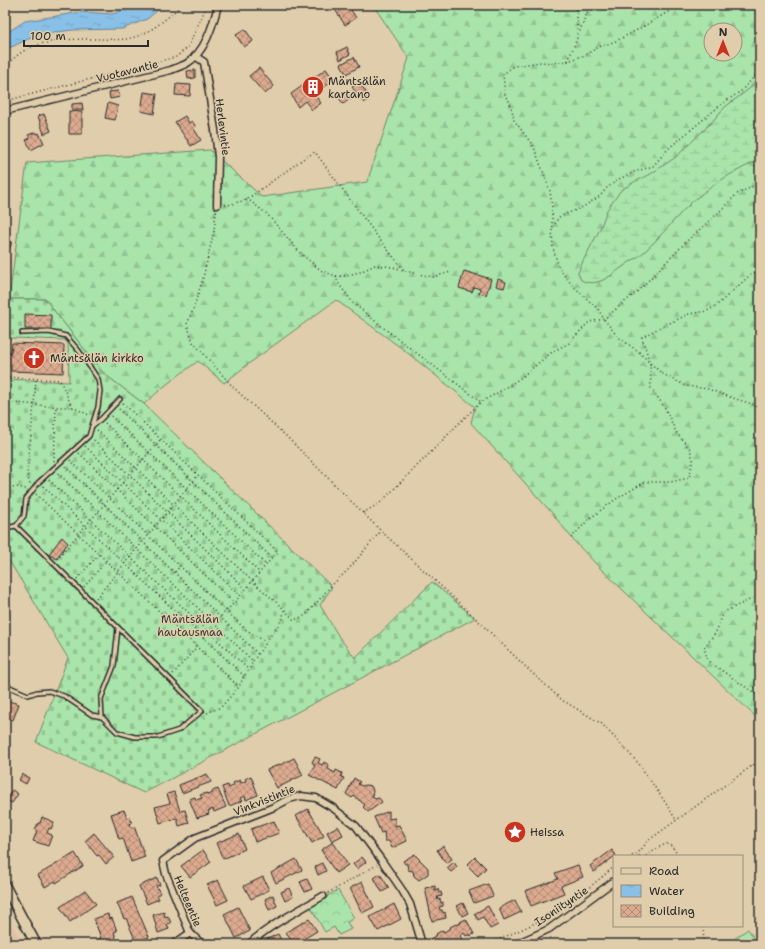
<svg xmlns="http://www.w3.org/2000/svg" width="765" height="949" viewBox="0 0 765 949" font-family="'Shantell Sans',sans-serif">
<defs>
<pattern id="forest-firs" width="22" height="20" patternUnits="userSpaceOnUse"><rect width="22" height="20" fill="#a9e4aa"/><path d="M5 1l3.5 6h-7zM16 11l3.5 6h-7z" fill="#92c492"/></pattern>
<pattern id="wetland-marsh" width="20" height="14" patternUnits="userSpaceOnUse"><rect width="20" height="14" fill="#a9e4aa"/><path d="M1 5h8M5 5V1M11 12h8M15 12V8" fill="none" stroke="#92c492"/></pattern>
<pattern id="cemetery-stones" width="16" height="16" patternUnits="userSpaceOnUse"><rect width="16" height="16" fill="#a9e4aa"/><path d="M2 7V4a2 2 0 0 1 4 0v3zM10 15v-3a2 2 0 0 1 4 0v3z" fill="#92c492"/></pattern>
<pattern id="park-crowns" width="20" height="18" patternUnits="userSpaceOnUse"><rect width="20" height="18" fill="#a9e4aa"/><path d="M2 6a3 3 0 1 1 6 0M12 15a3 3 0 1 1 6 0" fill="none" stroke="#92c492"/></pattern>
<pattern id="water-ripples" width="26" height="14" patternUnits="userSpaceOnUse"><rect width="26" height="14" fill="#89c0e7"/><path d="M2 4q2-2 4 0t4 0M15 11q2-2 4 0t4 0" fill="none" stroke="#76a5c6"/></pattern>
<pattern id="building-cross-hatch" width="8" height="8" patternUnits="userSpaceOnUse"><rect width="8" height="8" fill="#dcaa8f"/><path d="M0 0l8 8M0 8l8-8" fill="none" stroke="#b38b75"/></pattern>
</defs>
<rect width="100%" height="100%" fill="#e0cdab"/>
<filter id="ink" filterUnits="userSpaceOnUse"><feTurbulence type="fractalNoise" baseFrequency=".025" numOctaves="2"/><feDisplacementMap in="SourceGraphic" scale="8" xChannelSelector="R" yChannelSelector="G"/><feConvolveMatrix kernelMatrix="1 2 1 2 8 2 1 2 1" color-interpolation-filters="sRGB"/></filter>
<g filter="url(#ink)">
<!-- built -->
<polygon fill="#dfc2a3" points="5,915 24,944 5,944"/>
<!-- forest -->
<path fill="url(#forest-firs)" stroke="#6a886a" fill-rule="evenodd" d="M373,5H760V721L601,569L575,542L552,513L471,423L475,407L404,350L336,300L251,362L224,383L198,361L167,384L144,404L103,373L45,299H9L27,163L210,150L262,197L367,182L409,58ZM711,30H735V54H711Z"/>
<!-- wetland -->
<path fill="url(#wetland-marsh)" stroke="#6a886a" d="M760,79V159C751,164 742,168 733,173C723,178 709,189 700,195C679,212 664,234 644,252C637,258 629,262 621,268C609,277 596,288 581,280L578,273L583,261L600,229L607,210L621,190L634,182L649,175L676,157L709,125L725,107L749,89Z"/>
<!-- cemetery -->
<polygon fill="url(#cemetery-stones)" stroke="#6a886a" points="5,299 45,299 103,373 144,404 332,587 320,605 339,637 355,658 432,582 475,618 144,793 36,742 68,658 5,554 5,379 69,382 68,343 64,340 13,338 5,338"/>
<!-- park -->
<g fill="url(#park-crowns)" stroke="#6a886a">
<polygon points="338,890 354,918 347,922 351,929 339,935 334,927 325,932 310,906"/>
<polygon points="748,929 758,944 727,944"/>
</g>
<!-- water -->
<polygon fill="url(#water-ripples)" stroke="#63849c" points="138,5 164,5 147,19 122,29 72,30 37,35 5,50 5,34 25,21 82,12 112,14"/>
<!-- building -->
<g fill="url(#building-cross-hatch)" stroke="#2b2b2b">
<polygon points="332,5 348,5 356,18 345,25"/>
<polygon points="245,29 253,41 244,47 236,35"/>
<polygon points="347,47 350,54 340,60 337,52"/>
<polygon points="354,57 359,67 346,74 341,64"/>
<polygon points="259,68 274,86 265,94 249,76"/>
<polygon points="326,69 334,80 314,94 321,103 312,110 305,101 298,107 291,94"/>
<polygon points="195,70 195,78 188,79 187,71"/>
<polygon points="359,82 370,98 364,103 352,87"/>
<polygon points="176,84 191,85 190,96 175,95"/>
<polygon points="348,90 353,97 343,104 338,96"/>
<polygon points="118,91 120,97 110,99 109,92"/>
<polygon points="144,92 157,94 154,114 141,111"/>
<polygon points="82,103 83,110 72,110 72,104"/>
<polygon points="108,103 118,106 115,120 105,118"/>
<polygon points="69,111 82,112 82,134 69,134"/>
<polygon points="44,114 51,131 44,134 38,116"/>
<polygon points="185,116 189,123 192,121 196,127 194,129 201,140 191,146 175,122"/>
<polygon points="36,132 37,134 39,133 44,143 31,150 26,140 30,138 28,135"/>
<polygon points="5,239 12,242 5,261"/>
<polygon points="464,271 491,279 486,295 479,293 480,289 474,287 472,292 459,288"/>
<polygon points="498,279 506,282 504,288 496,286"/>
<polygon points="25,314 51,315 51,329 25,329"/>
<polygon points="12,343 64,345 63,373 11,371 11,365 5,365 5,352 11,352"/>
<polygon points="62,537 68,543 56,559 49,554"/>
<polygon points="5,700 19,704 13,720 5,717"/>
<polygon points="315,757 320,759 318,763 322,765 324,762 329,765 328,769 335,773 336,770 342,773 341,777 344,778 338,790 309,775 315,766 312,762"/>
<polygon points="294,758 303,775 277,788 267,770 280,764 280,765"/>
<polygon points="22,774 29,778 26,784 19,780"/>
<polygon points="207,774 211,782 182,793 179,785"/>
<polygon points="251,776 258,795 246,800 245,796 240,798 242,801 229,806 222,787 228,785 229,788 234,785 233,783 240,780 241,783 246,781 245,779"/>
<polygon points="354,778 360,782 358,784 362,786 366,785 371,786 372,788 373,791 372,796 375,799 379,798 382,802 368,812 363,807 365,805 354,796 352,798 346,794"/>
<polygon points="218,789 226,807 214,812 213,809 208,811 209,814 197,818 189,799 195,797 196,800 202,798 200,795 207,793 208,795 213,793 212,791"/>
<polygon points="12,790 18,794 12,803 6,800"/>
<polygon points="174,792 180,811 185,810 189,823 179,826 177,818 160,823 155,807 170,803 167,794"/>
<polygon points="308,809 324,836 312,843 296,816"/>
<polygon points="124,810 127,818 130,817 132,823 129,824 130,827 134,826 145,857 131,862 123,838 119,839 111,814"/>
<polygon points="389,811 389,819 395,818 395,826 399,825 407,841 392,848 389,841 385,841 384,832 381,833 374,817"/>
<polygon points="42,817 54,822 51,829 49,828 47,833 52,835 48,846 33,841 37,831 35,830 38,823 40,823"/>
<polygon points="274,821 279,833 255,842 251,829"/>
<polygon points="338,826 343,835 332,841 327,832"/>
<polygon points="94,833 114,857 106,864 99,855 97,856 85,841"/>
<polygon points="239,834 245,849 223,859 216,843"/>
<polygon points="333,842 348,865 336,873 321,850"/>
<polygon points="443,846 452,859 446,863 437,850"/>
<polygon points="203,850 211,862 190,877 181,866"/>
<polygon points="612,850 616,855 594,872 590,866"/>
<polygon points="75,853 83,866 56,883 55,881 45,887 38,875"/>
<polygon points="415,854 416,856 428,868 428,874 419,880 414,876 413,871 408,870 407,864 405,864 403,861"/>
<polygon points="362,857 366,862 357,869 353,864"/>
<polygon points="475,857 486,868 478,876 467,865"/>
<polygon points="296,859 302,870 276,883 271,873"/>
<polygon points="454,862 457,867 451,872 447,868"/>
<polygon points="322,863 326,871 318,875 315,867"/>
<polygon points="578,865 583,877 561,886 564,893 531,906 525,891 558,879 555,873"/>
<polygon points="380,874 389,888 382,892 374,878"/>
<polygon points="263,877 269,890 251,899 244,886"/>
<polygon points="157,878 160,885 156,886 160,893 157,895 159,899 147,904 139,886"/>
<polygon points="307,879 312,889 305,892 300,882"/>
<polygon points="218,880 228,900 217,905 207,885"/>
<polygon points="362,882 374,907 362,913 350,888"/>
<polygon points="488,884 493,896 474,903 469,891"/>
<polygon points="435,886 435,890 438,889 439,893 441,892 442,896 437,897 438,900 440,899 441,903 443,902 443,906 439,907 440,910 442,910 443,913 445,912 446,918 432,921 425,888"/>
<polygon points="289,888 293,897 285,901 281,892"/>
<polygon points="85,890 96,904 70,922 60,907"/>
<polygon points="273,895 277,906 269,910 265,899"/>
<polygon points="132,897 149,937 136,942 126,918 124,919 117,903"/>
<polygon points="515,900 521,912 504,920 499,908"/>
<polygon points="463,903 468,913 462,916 457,906"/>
<polygon points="394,904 401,919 378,931 370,917"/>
<polygon points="488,906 498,925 490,929 483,917 478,920 474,914"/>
<polygon points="238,907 250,931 236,938 224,914"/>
<polygon points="164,912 165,917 168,916 171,923 167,924 169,929 158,933 153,915"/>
<polygon points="108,914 109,919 112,918 117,931 114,932 118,944 100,944 98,939 101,938 94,919"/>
<polygon points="309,919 317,931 295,944 293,944 286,932"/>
<polygon points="466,919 474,934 470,936 470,934 466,936 464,933 460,936 463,941 459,942 458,940 454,942 453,940 448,942 449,944 432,944 430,939 437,935 436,934 443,930 444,932 451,928 450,927 456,924 456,925 461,923 460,922"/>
<polygon points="278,934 283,944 262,944 261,942"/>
</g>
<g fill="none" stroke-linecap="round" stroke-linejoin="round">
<!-- lane casing -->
<g stroke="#2b2b2b" stroke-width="6">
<g id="lane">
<polyline points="22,333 49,332 66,336 79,351 98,379 100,391 98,407 92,426"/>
<polyline points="16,526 24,516 26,499 39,482 89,436 92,426 101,419 120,399"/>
<polyline points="5,528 16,526 202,711 179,730 158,737 135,737 117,732 102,717 92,715 64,696 49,691 37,692 28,695 5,685"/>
<polyline points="102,717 101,699 114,666 118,628"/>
</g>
</g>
<!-- street casing -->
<g stroke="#2b2b2b" stroke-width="9">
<g id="street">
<polyline points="195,56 204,62 215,130 218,157 217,205"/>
<path d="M5,111L171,70C176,68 181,66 186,64C205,53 213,25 218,5"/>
<polyline points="174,944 190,933"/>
<polyline points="202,944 190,933 166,874 163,861 195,838 274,807 289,799 301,796 316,798 333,808 356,826 382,861 402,890 410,904 422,944"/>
<path d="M249,944C271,924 298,911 323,896"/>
<polyline points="516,944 549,929 614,881"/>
</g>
</g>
<!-- secondary casing -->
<g stroke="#2b2b2b" stroke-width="12">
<polyline id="secondary" points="5,886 36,944"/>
</g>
<!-- path -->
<g stroke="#2b2b2b" stroke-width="1.5" stroke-dasharray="1 3" stroke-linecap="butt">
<polyline points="577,5 577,34"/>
<polyline points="760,5 760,6"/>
<polyline points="5,8 11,5"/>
<polyline points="568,61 590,5"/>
<polyline points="760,65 756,75 741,91 723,103 669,148 653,166 634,172 619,179 607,188 600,196 583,207 559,217 552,228 553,248 559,268 572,285 598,309 604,319 617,336 639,352 650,363 663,374 686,386 708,389 730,397 752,404 760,407"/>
<path d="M5,66C12,60 18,54 27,49C48,39 75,39 98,39C107,39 117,40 126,39C148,36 166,19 182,5"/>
<polyline points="5,101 176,57 188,47 207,5"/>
<polyline points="246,200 250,201 267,214 301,254 322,271 336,276 344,276 360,272 375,265 393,267 413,273 433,277 451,272"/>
<polyline points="225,205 228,205 246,200 303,159 315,152 380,240 404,270"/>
<polyline points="216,211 214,231 203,278 193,310 187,324 193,342 234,388 285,435 381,531 469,612 530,671 562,700 602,724 639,764 667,805 676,820"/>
<polyline points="552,227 552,207 550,191 534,147 514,120 513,114 509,101 505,96 503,74 514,66 541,62 552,63 568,61 585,55 599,47 616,41 637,30 680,5"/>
<polyline points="336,276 338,283 353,303 385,329 481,402"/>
<polyline points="5,377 60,380 72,407"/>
<polyline points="5,401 15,403 60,407 72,407 89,415"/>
<polyline points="123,403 278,552 272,558 234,603 220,617"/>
<polyline points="119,409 272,558"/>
<polyline points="111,416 266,565"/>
<polyline points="105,423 260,573"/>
<polyline points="97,430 253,582 284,609 294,620 306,615 330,587 349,569 368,546 381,531"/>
<polyline points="94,440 245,588"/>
<polyline points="85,446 240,596"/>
<polyline points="79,453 234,603"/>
<polyline points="70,460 245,629 266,642 283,618 284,609"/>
<polyline points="54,461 56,407"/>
<polyline points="65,466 258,654"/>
<polyline points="58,473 253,661"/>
<polyline points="49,480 249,670"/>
<polyline points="30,484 27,474 34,405 36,379"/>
<polyline points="43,486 244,676"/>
<polyline points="5,489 18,487 26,489"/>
<polyline points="36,494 239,687"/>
<polyline points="363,513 380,503 435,448 459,423 481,402 499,392 519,379 552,352 569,343 589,322 604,319 639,290 687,241 717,214 737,194 760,183"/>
<polyline points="571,538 589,519 616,499 645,482 670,482 689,478 693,460 690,449 676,432 665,408 651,388 650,363 642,337 659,328 689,314 707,311 716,306 748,277 760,269"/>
<polyline points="57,559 160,440"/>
<polyline points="175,572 180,566"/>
<polyline points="77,579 99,554"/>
<polyline points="84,587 106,561"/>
<polyline points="760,595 724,612 716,632 704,648 708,661 760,697"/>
<polyline points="96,598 198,475"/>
<polyline points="173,674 197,647"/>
<polyline points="207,713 221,707 239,687 244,676 249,670 253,661 266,643"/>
<polyline points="632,856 639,852"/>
<polyline points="639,856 639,852 649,840 760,760"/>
<polyline points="646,856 661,846 667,844 672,846 678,856"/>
<polyline points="328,893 377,865"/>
<polyline points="489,944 529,926 568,905 614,867"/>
<polyline points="703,944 704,926"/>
</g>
<!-- lane -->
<use href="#lane" stroke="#e0cdab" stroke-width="3"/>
<!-- street -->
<use href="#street" stroke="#e0cdab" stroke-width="6"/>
<!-- secondary -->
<use href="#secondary" stroke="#e0cdab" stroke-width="9"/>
</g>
</g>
<!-- icons -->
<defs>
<g id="building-disc" transform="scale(1.15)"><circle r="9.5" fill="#c8321e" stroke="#e0cdab"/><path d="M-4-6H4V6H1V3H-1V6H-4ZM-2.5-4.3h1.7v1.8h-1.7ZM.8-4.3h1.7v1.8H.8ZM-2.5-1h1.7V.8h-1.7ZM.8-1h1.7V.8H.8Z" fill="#fff"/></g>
<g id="church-disc" transform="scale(1.15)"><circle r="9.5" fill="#c8321e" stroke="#e0cdab"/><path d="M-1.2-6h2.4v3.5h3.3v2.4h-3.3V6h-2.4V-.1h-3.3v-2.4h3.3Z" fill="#fff"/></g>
<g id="sight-disc" transform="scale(1.15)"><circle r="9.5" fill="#c8321e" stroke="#e0cdab"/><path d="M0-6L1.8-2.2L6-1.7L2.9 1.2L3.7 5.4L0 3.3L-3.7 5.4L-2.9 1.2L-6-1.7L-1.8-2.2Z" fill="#fff"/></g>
</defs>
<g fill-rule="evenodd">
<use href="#building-disc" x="313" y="87"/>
<use href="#church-disc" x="34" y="358"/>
<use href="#sight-disc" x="515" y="832"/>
</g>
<g text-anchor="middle" stroke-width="3" stroke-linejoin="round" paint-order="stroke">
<!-- street labels -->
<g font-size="11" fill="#2b2b2b" stroke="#e0cdab">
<text transform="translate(127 71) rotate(-14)" y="4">Vuotavantie</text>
<text transform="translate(223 127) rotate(83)" y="4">Herlevintie</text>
<text transform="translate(264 800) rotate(-22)" y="4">Vinkvistintie</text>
<text transform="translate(188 901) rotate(67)" y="4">Helteentie</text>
<text transform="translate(561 906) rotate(-34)" y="4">Isoniityntie</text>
</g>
<!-- poi labels -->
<g font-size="11" fill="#2b2b2b" stroke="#e0cdab" text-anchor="start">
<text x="328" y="85">Mäntsälän<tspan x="328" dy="13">kartano</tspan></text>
<text x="50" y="362">Mäntsälän kirkko</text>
<text x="530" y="836">Heissa</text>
</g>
<!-- park labels -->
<g font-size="11" fill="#383e38" stroke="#e0cdab">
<text x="190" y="623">Mäntsälän<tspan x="190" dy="13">hautausmaa</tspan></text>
</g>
</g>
<!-- margin -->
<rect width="765" height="949" fill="none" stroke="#e0cdab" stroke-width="20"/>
<rect x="10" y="10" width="745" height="929" fill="none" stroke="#2b2b2b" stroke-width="1.5" filter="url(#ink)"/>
<!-- legend -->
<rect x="613" y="855" width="130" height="72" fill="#e0cdab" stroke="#988c78"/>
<rect x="621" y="868" width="20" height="6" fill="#e0cdab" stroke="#988c78"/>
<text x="649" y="875" font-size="12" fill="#2b2b2b">Road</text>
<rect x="621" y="885" width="20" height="12" fill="url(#water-ripples)" stroke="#988c78"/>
<text x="649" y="895" font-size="12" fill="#2b2b2b">Water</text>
<rect x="621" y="905" width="20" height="12" fill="url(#building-cross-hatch)" stroke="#988c78"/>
<text x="649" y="915" font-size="12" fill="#2b2b2b">Building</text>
<!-- north arrow -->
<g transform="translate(723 42)"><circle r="19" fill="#e0cdab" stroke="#988c78"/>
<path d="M0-3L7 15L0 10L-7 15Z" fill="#c8321e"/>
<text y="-6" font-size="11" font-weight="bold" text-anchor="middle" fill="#2b2b2b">N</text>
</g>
<!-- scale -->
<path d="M24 40v6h124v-6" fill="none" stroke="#2b2b2b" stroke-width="2"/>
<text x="30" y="40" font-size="12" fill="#2b2b2b" stroke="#e0cdab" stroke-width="3" paint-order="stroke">100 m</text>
</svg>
